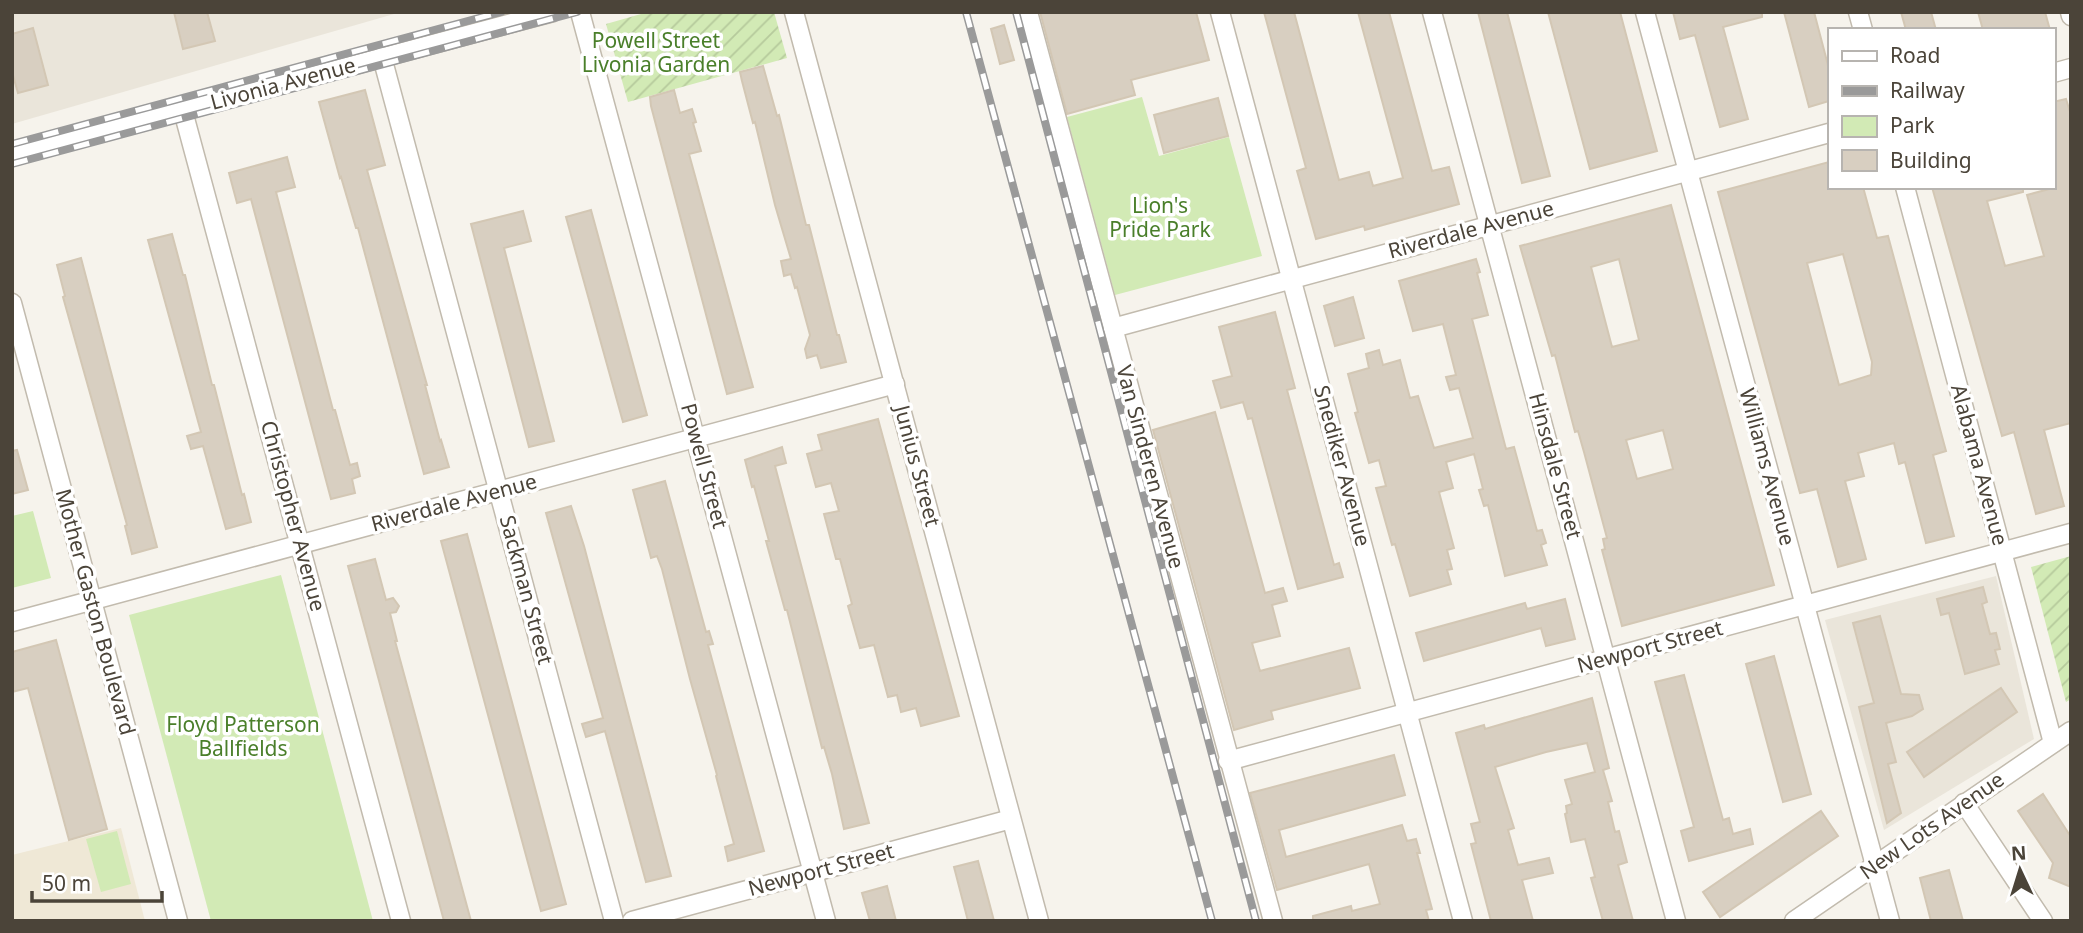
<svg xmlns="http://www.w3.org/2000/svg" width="2083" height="933" viewBox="0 0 2083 933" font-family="'Noto Sans',sans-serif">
<defs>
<pattern id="garden-furrows" width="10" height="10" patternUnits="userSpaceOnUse" patternTransform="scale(1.75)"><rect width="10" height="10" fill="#d2eab5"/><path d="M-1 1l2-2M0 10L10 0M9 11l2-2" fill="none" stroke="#b6ca9c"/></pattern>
</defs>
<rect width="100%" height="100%" fill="#f6f3ec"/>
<!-- residential -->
<g fill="#eae5da">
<polygon points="12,12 401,12 12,124"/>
<polygon points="1996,576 2034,739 1884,830 1825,620"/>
</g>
<!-- education -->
<polygon fill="#efe8d6" points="121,828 145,921 12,921 12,855"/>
<!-- park -->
<g fill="#d2eab5">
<polygon points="1142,97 1159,156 1229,137 1262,256 1115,295 1067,117"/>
<polygon points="33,511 51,578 12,588 12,516"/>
<polygon points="281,575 373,921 211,921 129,615"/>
<polygon points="117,831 131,884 101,892 86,839"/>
</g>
<!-- garden -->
<g fill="url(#garden-furrows)">
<polygon points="648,12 774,12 787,58 628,102 606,24"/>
<polygon points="2071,556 2071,699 2066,702 2031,567"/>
</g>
<!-- building -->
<g fill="#d8cfc1" stroke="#d3c7b4" stroke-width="2" fill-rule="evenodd">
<polygon points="174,12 207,12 215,41 183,49"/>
<polygon points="1040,12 1196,12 1209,60 1131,80 1135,95 1067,114"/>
<polygon points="1264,12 1294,12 1339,180 1369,172 1373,186 1403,178 1358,12 1389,12 1432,171 1449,167 1459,204 1365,230 1364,226 1316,239 1297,171 1306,168"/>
<polygon points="1478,12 1507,12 1550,176 1522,183"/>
<polygon points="1548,12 1620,12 1657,151 1590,169"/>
<polygon points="1673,12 1762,12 1762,17 1723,27 1748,119 1720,127 1695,35 1680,39"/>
<polygon points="1784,12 1814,12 1829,69 1829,101 1809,107"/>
<polygon points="1901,12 1931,12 1936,30 1906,30"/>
<polygon points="1978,12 2045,12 2050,30 1983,30"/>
<polygon points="1004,25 1014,60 1000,64 991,29"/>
<polygon points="33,28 48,85 18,93 12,72 12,34"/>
<polygon points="763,66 777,116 779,115 806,225 809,225 837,335 839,335 846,362 821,368 817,355 807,358 805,349 810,335 797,287 795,288 791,274 784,276 781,261 791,259 775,205 755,122 753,123 742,81 740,72"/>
<polygon points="365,90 385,165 367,170 423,371 427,385 425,385 440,441 441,440 449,467 424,474 358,228 356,228 341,177 340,178 319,102"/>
<polygon points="674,90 680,113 692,109 696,122 693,123 701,151 689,154 753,387 727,394 651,106 650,97"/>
<polygon points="1218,98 1228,136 1164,153 1154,115"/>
<polygon points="2066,99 2071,115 2071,423 2044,430 2064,506 2036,514 2014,432 2002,436 1932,187 2023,187 2023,192 1987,201 2005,266 2044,256 2027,195 2053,188 2053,102"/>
<polygon points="287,157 295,187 276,192 333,410 335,410 350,465 357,463 360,476 352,479 355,493 331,499 251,199 237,203 229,173"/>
<path d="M1829,162V187H1863L1877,238L1888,236L1946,451L1933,455L1954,536L1926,543L1905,462L1899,464L1894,443L1858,453L1864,476L1845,481L1866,559L1838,567L1817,489L1800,493L1718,192ZM1843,254L1872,362L1871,375L1839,385L1807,263Z"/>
<path d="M1671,205L1774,585L1622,626L1602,550L1605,549L1603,539L1607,538L1584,452L1578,431L1575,432L1555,355L1552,356L1520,246ZM1619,259L1639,340L1612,347L1591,267ZM1663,430L1673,469L1637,479L1626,440Z"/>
<polygon points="591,210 647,415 623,422 566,217"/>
<polygon points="523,211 531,241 504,248 554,441 529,447 471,224"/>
<polygon points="172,234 183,275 185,275 212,385 214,385 242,495 244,494 251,522 226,529 203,446 191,449 187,436 201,432 148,240"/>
<polygon points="81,258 157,547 132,554 125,526 127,525 63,297 65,296 57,265"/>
<polygon points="1476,259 1480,272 1477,273 1488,315 1472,319 1506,449 1514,447 1537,531 1542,530 1546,543 1541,545 1547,565 1505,576 1488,505 1484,506 1479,490 1483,489 1474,454 1446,462 1453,488 1439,492 1454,548 1447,550 1452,569 1447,570 1451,584 1410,596 1395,544 1392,545 1376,488 1386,486 1379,460 1369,463 1355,413 1358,412 1348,374 1369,368 1366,354 1379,350 1383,365 1400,360 1410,398 1418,396 1434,448 1473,438 1459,388 1450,390 1446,377 1456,375 1443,324 1413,331 1399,281"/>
<polygon points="1353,297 1364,338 1335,346 1324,306"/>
<polygon points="1275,312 1295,388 1287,390 1334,565 1339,563 1343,577 1298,589 1252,418 1248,419 1243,402 1221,408 1213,381 1232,376 1219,327"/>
<polygon points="1215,412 1265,593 1283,588 1287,601 1272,605 1280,636 1252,643 1260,671 1349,648 1360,688 1271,711 1273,719 1234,730 1153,430"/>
<polygon points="878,419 959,716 921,726 916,708 901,712 897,695 888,697 874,645 860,648 848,606 852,604 840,559 836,559 824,514 839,511 831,483 816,487 807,454 822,450 818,435"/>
<polygon points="782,447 786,463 775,466 869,823 844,829 832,774 824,747 822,748 787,610 785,610 766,541 769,541 754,486 752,487 745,460"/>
<polygon points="17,450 28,490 12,494 12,451"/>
<polygon points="665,481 706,632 709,631 713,644 708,645 764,851 728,861 725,847 734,844 716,776 717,775 690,679 662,569 657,556 651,558 633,490"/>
<polygon points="571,506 584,546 671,876 646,882 605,731 586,737 582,724 603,718 546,513"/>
<polygon points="467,534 566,904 541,911 441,541"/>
<polygon points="375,559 386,600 393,598 399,606 396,612 390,613 397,641 395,641 471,921 444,921 348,566"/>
<polygon points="1983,587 1987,602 1982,604 1990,634 1996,633 2000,649 1995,650 1999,664 1965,674 1949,613 1941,615 1937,599"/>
<polygon points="1565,599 1575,639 1546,646 1541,628 1424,661 1416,633 1525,603 1527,609"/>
<polygon points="1880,616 1901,694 1919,695 1923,709 1912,716 1886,723 1896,762 1888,764 1901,813 1887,823 1859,707 1874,703 1853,623"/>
<polygon points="56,640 107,829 69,840 28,688 12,692 12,652"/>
<polygon points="1774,656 1811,794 1783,802 1746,664"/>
<polygon points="1684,675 1723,820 1729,818 1733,834 1750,829 1753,844 1689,861 1681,831 1694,827 1655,682"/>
<polygon points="2001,688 2017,712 1924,777 1907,752"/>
<polygon points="1592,698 1609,768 1603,770 1612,801 1608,802 1615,832 1619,831 1627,862 1618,865 1633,921 1603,921 1591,878 1595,877 1585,839 1571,842 1565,814 1567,813 1566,806 1572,804 1565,780 1595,772 1587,743 1546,752 1495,767 1514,828 1508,830 1518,865 1549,858 1553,873 1522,880 1533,921 1491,921 1471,844 1476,843 1471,824 1480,822 1456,733 1484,725 1485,729"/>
<polygon points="1394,755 1405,795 1279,830 1286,857 1402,825 1407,841 1416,839 1420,853 1417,853 1432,909 1426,910 1429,921 1313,921 1313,916 1351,906 1352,911 1380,904 1369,864 1277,890 1250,793"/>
<polygon points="2043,794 2071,837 2071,887 2049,878 2053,863 2018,811"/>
<polygon points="1821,811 1838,836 1720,917 1703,892"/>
<polygon points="978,861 989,902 994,921 968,921 954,867"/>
<polygon points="1949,870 1963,921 1931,921 1920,878"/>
<polygon points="887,886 896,921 870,921 862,893"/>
</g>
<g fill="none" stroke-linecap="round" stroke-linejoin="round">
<!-- minor casing -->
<g stroke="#c2bbae" stroke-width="21">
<g id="minor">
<polyline points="580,12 826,921"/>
<polyline points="794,12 1039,921"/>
<polyline points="1028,12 1273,921"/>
<polyline points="1220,12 1463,921"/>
<polyline points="1432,12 1676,921"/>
<polyline points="1645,12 1890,921"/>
<polyline points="1858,12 1863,30"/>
<polyline points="2070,12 2071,16"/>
<polyline points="382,57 614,921"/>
<polyline points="2053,73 2071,68"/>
<polyline points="183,111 401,921"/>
<polyline points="12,156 553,12"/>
<polyline points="1905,187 2053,743"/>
<polyline points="12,303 178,921"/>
<polyline points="1113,328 1829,133"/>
<polyline points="12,622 895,384"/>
<polyline points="1228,761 2071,533"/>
<polyline points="1964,803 2043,921"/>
<polyline points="632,921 1011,819"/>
<polyline points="1794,921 2071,731"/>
</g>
</g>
<!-- minor -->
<use href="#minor" stroke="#fff" stroke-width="18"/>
<!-- rail casing -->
<g stroke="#9a9a9a" stroke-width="8">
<g id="rail">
<polyline points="966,12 1212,921"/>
<polyline points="1016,12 1256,921"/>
<polyline points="12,144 501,12"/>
<polyline points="12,164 577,12"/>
</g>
</g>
<!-- rail -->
<use href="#rail" stroke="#fff" stroke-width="5" stroke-dasharray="16" stroke-linecap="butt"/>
</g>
<g text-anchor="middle" stroke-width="7" stroke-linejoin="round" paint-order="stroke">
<!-- park labels -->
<g font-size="21" fill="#4a7f2a" stroke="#fff">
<text x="656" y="48">Powell Street<tspan x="656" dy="24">Livonia Garden</tspan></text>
<text x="1160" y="213">Lion's<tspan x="1160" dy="24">Pride Park</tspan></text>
<text x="243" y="732">Floyd Patterson<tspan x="243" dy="24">Ballfields</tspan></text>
</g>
<!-- street labels -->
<g font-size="21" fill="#4b4439" stroke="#fff">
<text transform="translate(283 84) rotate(-15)" y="7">Livonia Avenue</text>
<text transform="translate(1471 230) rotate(-15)" y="7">Riverdale Avenue</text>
<text transform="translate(1979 465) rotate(75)" y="7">Alabama Avenue</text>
<text transform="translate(704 466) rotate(75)" y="7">Powell Street</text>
<text transform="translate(917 466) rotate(75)" y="7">Junius Street</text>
<text transform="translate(1342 466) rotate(75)" y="7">Snediker Avenue</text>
<text transform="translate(1555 466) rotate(75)" y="7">Hinsdale Street</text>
<text transform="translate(1150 467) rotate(75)" y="7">Van Sinderen Avenue</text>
<text transform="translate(1767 467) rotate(75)" y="7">Williams Avenue</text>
<text transform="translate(454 503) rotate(-15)" y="7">Riverdale Avenue</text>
<text transform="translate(293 516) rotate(75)" y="7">Christopher Avenue</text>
<text transform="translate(526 590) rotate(75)" y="7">Sackman Street</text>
<text transform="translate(95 612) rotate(75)" y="7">Mother Gaston Boulevard</text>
<text transform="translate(1650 647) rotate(-15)" y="7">Newport Street</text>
<text transform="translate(1932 826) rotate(-35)" y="7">New Lots Avenue</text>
<text transform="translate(821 870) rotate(-15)" y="7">Newport Street</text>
</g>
</g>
<!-- border -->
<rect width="2083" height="933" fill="none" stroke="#4b4439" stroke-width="28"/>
<!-- legend -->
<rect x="1828" y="28" width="228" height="161" fill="#ffffff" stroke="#b7b4b0" stroke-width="2"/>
<rect x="1842" y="51" width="35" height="10" fill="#ffffff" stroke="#b7b4b0" stroke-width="2"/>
<text x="1890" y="63" font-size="21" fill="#4b4439">Road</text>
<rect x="1842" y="86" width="35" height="10" fill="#9a9a9a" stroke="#b7b4b0" stroke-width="2"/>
<text x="1890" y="98" font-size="21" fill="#4b4439">Railway</text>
<rect x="1842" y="116" width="35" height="21" fill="#d2eab5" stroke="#b7b4b0" stroke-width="2"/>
<text x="1890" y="133" font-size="21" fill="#4b4439">Park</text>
<rect x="1842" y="150" width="35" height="21" fill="#d8cfc1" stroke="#b7b4b0" stroke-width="2"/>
<text x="1890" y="168" font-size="21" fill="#4b4439">Building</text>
<!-- north arrow -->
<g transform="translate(2020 870) rotate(356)" stroke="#ffffff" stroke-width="5" paint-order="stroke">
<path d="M0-5L12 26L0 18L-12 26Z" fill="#4b4439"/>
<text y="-10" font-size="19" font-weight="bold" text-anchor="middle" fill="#4b4439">N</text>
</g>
<!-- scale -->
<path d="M32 891v10h130v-10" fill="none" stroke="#4b4439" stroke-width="3.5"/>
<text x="42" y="891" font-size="21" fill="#4b4439" stroke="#ffffff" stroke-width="5" paint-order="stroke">50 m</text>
</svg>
